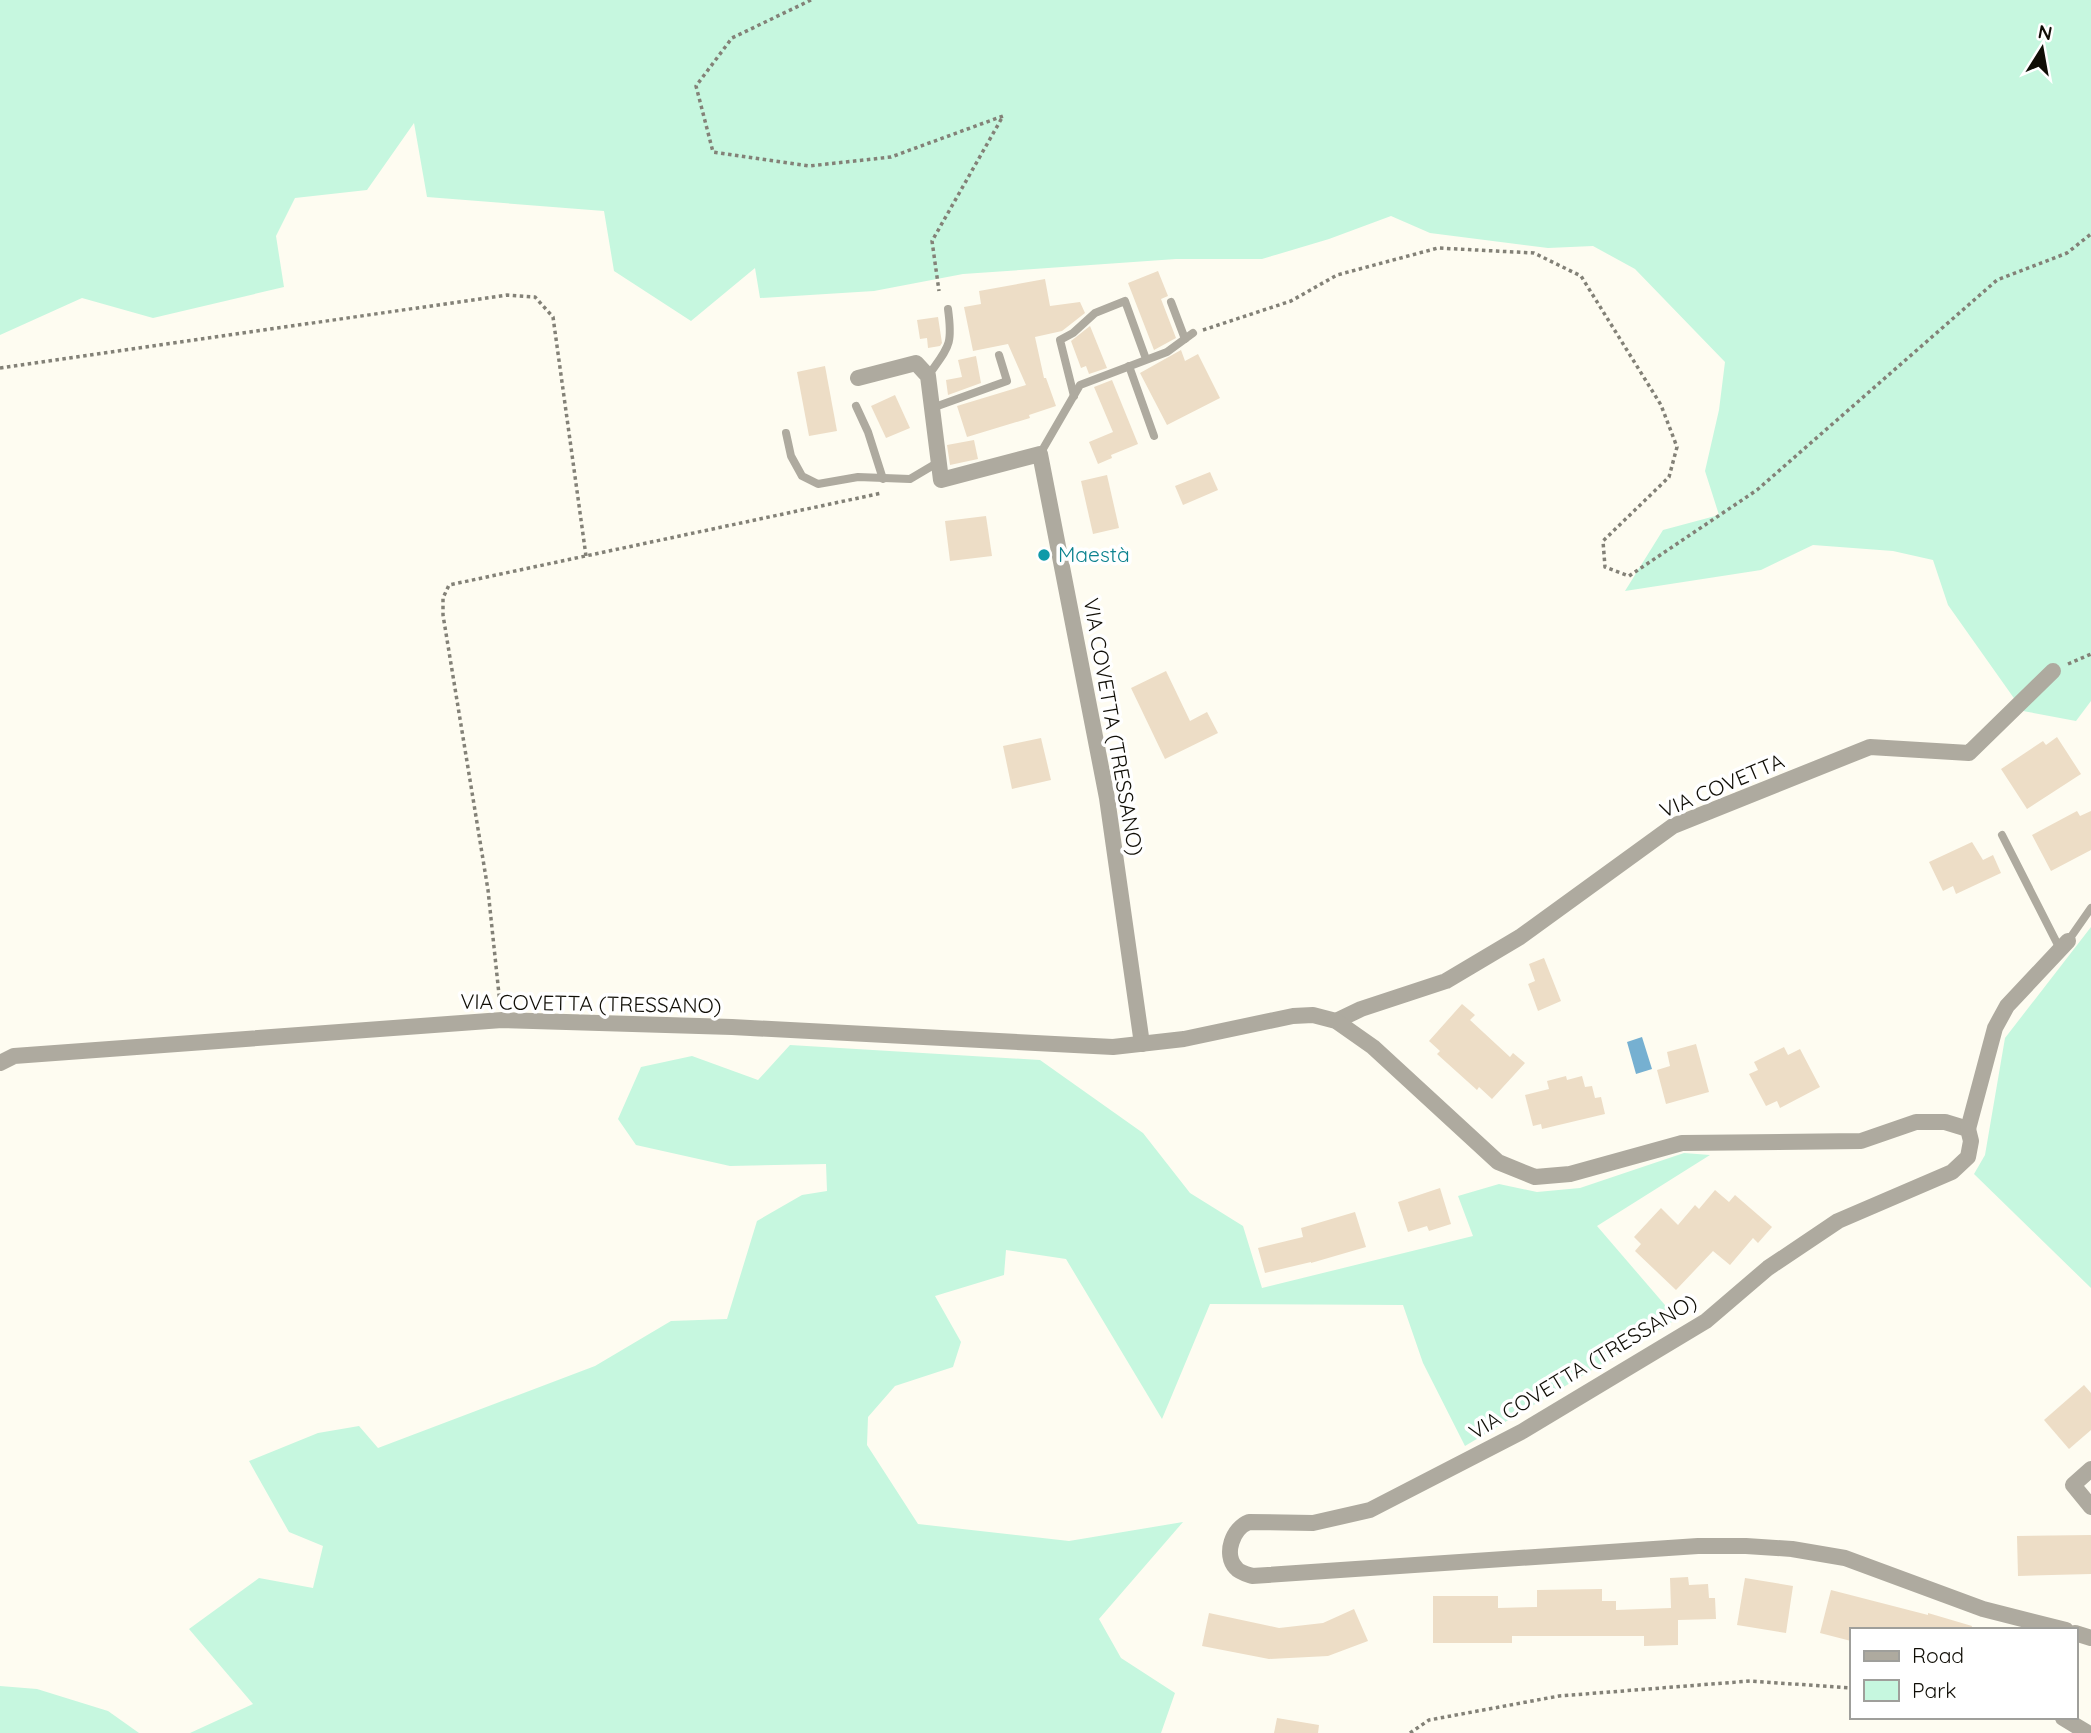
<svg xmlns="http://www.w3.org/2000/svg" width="2091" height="1733" viewBox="0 0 2091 1733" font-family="Quicksand,sans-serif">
<rect width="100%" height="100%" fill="#fefcf1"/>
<!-- green -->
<g fill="#c6f7df">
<polygon points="0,0 2091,0 2091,701 2076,721 2023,711 1948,605 1933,560 1893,551 1813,545 1761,570 1625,591 1663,530 1719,515 1705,471 1719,410 1725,362 1635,269 1593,246 1548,248 1430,233 1391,216 1329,239 1262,259 1176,259 963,274 874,291 760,298 755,268 691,321 614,271 604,211 427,197 414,123 367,190 295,198 276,236 284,287 153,318 82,298 0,335"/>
<polygon points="2091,927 2091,1288 1974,1174 1985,1155 2005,1038"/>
<polygon points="790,1045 1040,1060 1143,1133 1190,1193 1243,1226 1262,1288 1473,1236 1458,1196 1499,1184 1537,1192 1580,1188 1684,1153 1710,1155 1597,1226 1677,1319 1465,1446 1423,1363 1403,1305 1210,1304 1162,1419 1066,1259 1006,1250 1004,1275 935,1296 961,1342 953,1367 895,1386 868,1417 867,1445 918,1524 1069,1541 1183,1522 1099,1619 1121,1658 1175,1693 1161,1733 190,1733 253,1704 189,1629 259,1578 313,1588 323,1546 289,1532 249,1461 318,1433 359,1426 378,1448 595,1366 671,1321 727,1319 757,1221 802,1195 827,1191 826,1164 730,1166 636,1145 618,1119 641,1067 692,1056 758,1080"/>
<polygon points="0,1686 37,1689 108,1711 139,1733 0,1733"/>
</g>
<!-- water -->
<polygon fill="#76b0d1" points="1642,1037 1652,1069 1636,1074 1627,1042"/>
<!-- building -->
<g fill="#edddc6">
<polygon points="1158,271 1168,296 1161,299 1176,338 1154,350 1128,283"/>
<polygon points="1045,279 1050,306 1080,302 1085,313 1062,331 1035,337 1044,378 1046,378 1056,406 1029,415 1030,418 967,437 957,406 1026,385 1008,344 973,351 964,307 981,304 979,291"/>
<polygon points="938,317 942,343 940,346 928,348 927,338 920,339 917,320"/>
<polygon points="1090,326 1107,368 1089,374 1086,366 1081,368 1071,341"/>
<polygon points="1181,350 1185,361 1198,354 1220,398 1167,425 1140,373"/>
<polygon points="976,356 981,383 948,395 946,380 962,377 958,360"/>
<polygon points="825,366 837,431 809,436 797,372"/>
<polygon points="1112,380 1138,444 1111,455 1112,458 1098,464 1089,442 1113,432 1094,387"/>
<polygon points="895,395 910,428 886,438 871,406"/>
<polygon points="974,440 978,459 950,465 947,445"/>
<polygon points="1210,472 1218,490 1183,505 1175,486"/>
<polygon points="1107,475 1119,528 1093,534 1081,481"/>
<polygon points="986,516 992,556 950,561 945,521"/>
<polygon points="1166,671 1190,721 1207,712 1218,733 1165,759 1131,688"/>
<polygon points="2057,737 2081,774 2027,809 2001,769 2043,741 2046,745"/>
<polygon points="1041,738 1051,780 1012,789 1003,746"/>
<polygon points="2077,811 2080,816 2091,811 2091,850 2051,871 2032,835"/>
<polygon points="1972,842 1983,860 1993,855 2001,873 1956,894 1953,886 1943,891 1929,862"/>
<polygon points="1544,958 1561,1001 1538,1011 1528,984 1535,981 1529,964"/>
<polygon points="1462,1004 1475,1015 1470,1020 1510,1057 1513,1053 1525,1063 1492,1099 1479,1087 1477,1090 1437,1054 1440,1051 1429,1041"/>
<polygon points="1696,1044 1709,1092 1666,1104 1657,1070 1670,1066 1667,1052"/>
<polygon points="1784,1047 1788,1055 1800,1049 1820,1087 1780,1108 1777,1101 1766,1106 1749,1074 1758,1070 1754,1062"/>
<polygon points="1566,1076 1567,1080 1582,1076 1585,1087 1592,1086 1595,1098 1601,1097 1605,1114 1542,1129 1541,1124 1533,1126 1525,1095 1549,1089 1547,1081"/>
<polygon points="1440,1188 1451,1224 1429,1231 1427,1226 1408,1232 1398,1202"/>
<polygon points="1715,1190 1729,1202 1735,1195 1772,1227 1758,1243 1753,1238 1730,1265 1713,1251 1676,1290 1635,1251 1641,1244 1634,1237 1661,1208 1678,1225 1695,1205 1699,1209"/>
<polygon points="1355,1212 1366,1247 1311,1263 1311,1262 1265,1273 1258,1248 1303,1237 1301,1228"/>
<polygon points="2084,1385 2091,1393 2091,1430 2069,1449 2044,1420"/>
<polygon points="2091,1535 2091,1574 2018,1576 2017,1536"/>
<polygon points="1688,1577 1689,1585 1708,1584 1709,1598 1715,1598 1716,1619 1678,1620 1678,1645 1644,1646 1644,1636 1512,1636 1512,1643 1433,1643 1433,1596 1498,1596 1498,1608 1537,1607 1537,1590 1602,1589 1602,1601 1616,1601 1616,1610 1671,1608 1670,1578"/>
<polygon points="1745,1578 1793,1586 1786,1633 1737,1625"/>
<polygon points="1831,1590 1928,1615 1928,1613 1972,1626 1971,1630 1851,1630 1851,1641 1820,1633"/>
<polygon points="1354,1609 1368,1641 1328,1656 1269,1659 1202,1646 1209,1613 1279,1628 1323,1623"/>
<polygon points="1277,1718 1319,1725 1318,1733 1274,1733"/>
</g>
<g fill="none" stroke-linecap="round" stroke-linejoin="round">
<!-- path -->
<g stroke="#838177" stroke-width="3.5" stroke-dasharray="3.5 3.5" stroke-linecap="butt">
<polyline points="811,0 732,38 696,86 713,152 809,166 891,157 1003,116 932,241 939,291"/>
<polyline points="1203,330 1291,301 1337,275 1438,248 1534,253 1581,276 1661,405 1677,447 1669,477 1603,541 1605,567 1629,576 1757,490 1997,280 2067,253 2091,234"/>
<polyline points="0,368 507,295 535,297 553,317 586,556"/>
<polyline points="2068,664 2091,654"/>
<polyline points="500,1004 488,890 443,615 443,598 449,585 882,493"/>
<polyline points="1410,1733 1429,1720 1559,1696 1750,1681 1851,1688"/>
</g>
<!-- service -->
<g stroke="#aeaa9f" stroke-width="8">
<polyline points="1171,302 1185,339"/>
<polyline points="1129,366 1154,436"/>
<path d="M928,376C949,346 953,346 948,309"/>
<polyline points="1074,396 1060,340 1073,333 1095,313 1125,301 1146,359"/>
<polyline points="856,406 868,432 883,479"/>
<polyline points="932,408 1007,381 999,355"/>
<polyline points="786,433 791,456 802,476 818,484 858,477 910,479 937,463"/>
<polyline points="1040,454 1080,385 1167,352 1193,333"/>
<polyline points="2002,835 2060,949"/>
<polyline points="2068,941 2091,908"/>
</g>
<!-- minor -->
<g stroke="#aeaa9f" stroke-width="16">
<polyline points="858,378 916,363 928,376 941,480 1040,454 1107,798 1142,1044"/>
<polyline points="1336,1021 1361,1009 1446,981 1520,937 1673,826 1870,747 1969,753 2053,671"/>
<path d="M0,1063L14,1056L502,1020L732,1027L1113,1047L1184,1039L1293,1016L1313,1015L1336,1021L1373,1047L1498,1162L1535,1177L1570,1174L1682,1143L1861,1141L1916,1122H1945L1968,1129L1971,1141L1968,1157L1952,1172L1838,1221L1768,1268L1706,1321L1523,1431L1370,1510L1313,1523L1249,1522C1233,1528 1223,1554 1236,1568C1239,1572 1246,1574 1252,1576L1698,1546H1746L1792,1549L1845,1558L1983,1609L2066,1630"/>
<polyline points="1968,1129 1995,1028 2007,1006 2068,941"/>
<polyline points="2091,1469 2073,1485 2091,1507"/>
<polyline points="2075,1633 2091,1638"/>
<polyline points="2063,1718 2088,1733"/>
</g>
</g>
<!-- markers -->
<circle fill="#0f9aa8" stroke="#fff" stroke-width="2.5" cx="1044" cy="555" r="7"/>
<g text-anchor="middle" stroke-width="7" stroke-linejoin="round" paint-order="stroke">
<!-- culture labels -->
<g font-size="21" fill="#0d838f" stroke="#fff" text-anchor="start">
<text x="1058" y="562">Maestà</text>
</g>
<!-- street labels -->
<g font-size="21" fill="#100e06" stroke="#fff">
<text transform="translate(1113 727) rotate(80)" y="7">VIA COVETTA (TRESSANO)</text>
<text transform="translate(1722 786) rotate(-23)" y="7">VIA COVETTA</text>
<text transform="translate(591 1004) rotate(1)" y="7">VIA COVETTA (TRESSANO)</text>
<text transform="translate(1583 1367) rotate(-31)" y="7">VIA COVETTA (TRESSANO)</text>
</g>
</g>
<!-- legend -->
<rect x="1850" y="1628" width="228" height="91" fill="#ffffff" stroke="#9f9f9b" stroke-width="2"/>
<rect x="1864" y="1651" width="35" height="10" fill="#aeaa9f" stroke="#9f9f9b" stroke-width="2"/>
<text x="1912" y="1663" font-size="21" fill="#100e06">Road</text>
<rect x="1864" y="1680" width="35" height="21" fill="#c6f7df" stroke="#9f9f9b" stroke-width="2"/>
<text x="1912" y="1698" font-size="21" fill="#100e06">Park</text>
<!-- north arrow -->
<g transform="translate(2042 49) rotate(11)" stroke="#ffffff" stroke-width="5" paint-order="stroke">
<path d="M0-5L12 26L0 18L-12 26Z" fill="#100e06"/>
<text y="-10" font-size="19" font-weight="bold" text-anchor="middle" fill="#100e06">N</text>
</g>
</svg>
